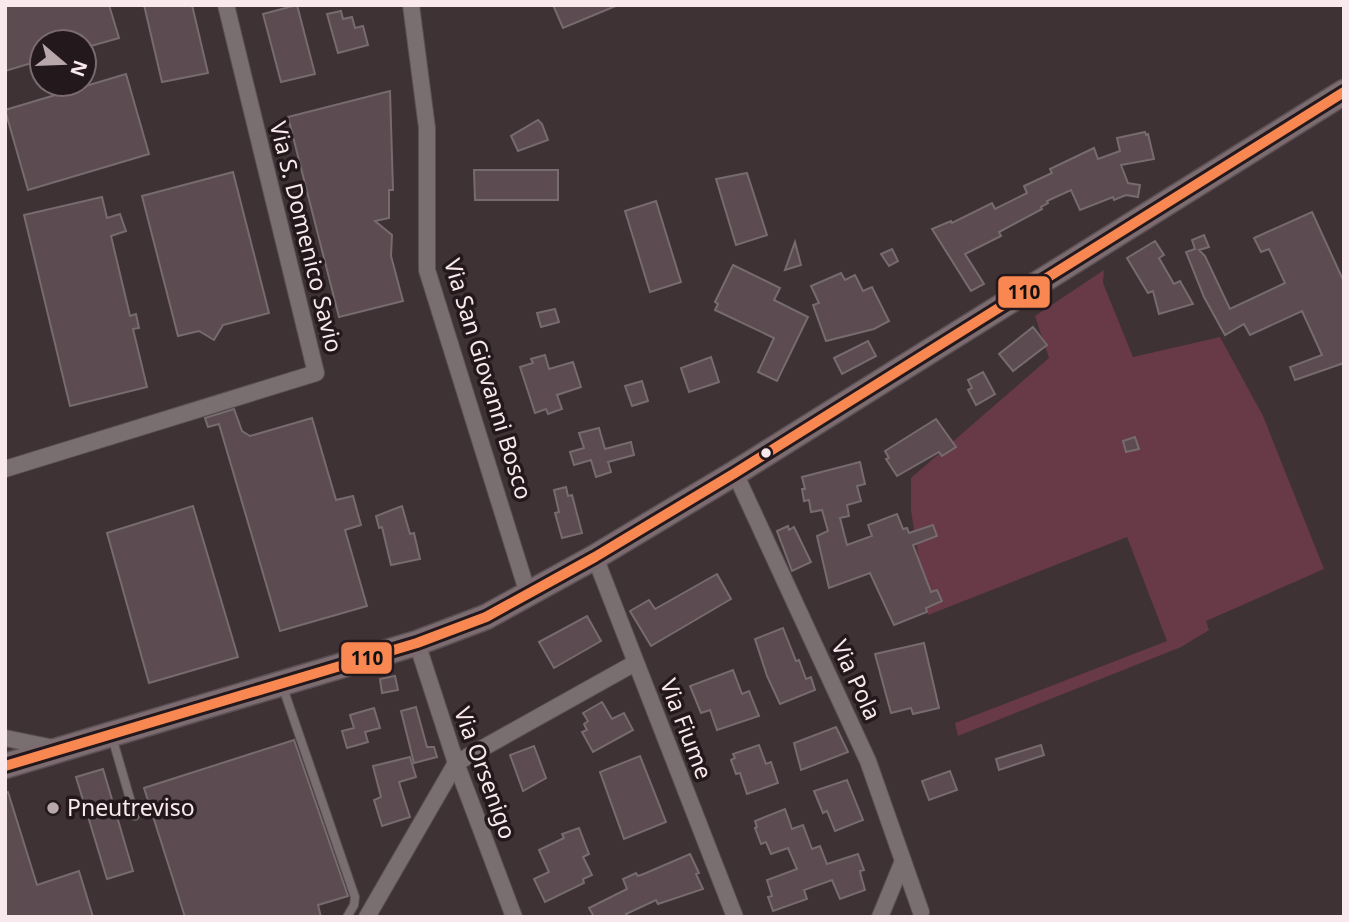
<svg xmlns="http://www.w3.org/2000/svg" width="1349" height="922" viewBox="0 0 1349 922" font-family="'Noto Sans',sans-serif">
<rect width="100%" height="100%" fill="#3e3235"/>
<!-- green -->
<polygon fill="#683947" points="1104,270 1103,283 1133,357 1220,337 1263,416 1324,569 1206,621 1209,630 1181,647 958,736 955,723 1167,641 1127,537 928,615 911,511 911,478 1049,358 1035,316"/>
<!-- building -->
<g fill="#5c4b50" stroke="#766b6e" stroke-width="2">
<polygon points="5,5 109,5 119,38 84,48 84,42 42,42 42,60 5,71"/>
<polygon points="144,5 192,5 208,73 162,82"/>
<polygon points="297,5 315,74 281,82 263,14"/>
<polygon points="553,5 618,5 563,28"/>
<polygon points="341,11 343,19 352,17 355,28 363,26 368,45 338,53 327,14"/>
<polygon points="126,74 149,154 28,190 5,110"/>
<polygon points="390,91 393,190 389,190 389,218 375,221 392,235 391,256 403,301 339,317 288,117"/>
<polygon points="538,120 542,124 548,140 518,151 511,136"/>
<polygon points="1145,132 1146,135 1148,134 1154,159 1121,165 1128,183 1140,185 1138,197 1126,195 1114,200 1113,197 1080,210 1071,190 1047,201 1048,203 1041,207 1042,209 999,232 1001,236 965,254 984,284 971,291 932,229 951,221 952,223 992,203 995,209 1027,193 1024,186 1052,173 1050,169 1094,148 1098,159 1120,151 1117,138"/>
<polygon points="474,170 558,170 558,200 475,200"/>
<polygon points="233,172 269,313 223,325 214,340 199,331 178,336 142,196"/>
<polygon points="747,173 767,235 736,245 716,179"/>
<polygon points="102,197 107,218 120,214 126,231 111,236 130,316 136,314 139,328 133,329 147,387 70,406 24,215"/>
<polygon points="656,201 681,282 650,292 625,211"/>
<polygon points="1312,212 1344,282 1344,363 1295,380 1290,367 1322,355 1302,311 1250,335 1244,324 1225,335 1204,297 1186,252 1195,249 1192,240 1204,235 1209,247 1199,250 1205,256 1230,309 1285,283 1269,249 1261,252 1254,238"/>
<polygon points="1155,241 1164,255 1159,258 1174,284 1180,281 1193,304 1159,314 1153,291 1148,293 1127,258"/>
<polygon points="795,242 801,265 785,270"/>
<polygon points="892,249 898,261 889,266 881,254"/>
<polygon points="733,265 780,288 774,300 808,317 777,381 758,372 774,338 715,310 718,304 715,302"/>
<polygon points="841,273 845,280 855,275 863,291 872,287 889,321 874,329 826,341 813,305 819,303 811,286"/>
<polygon points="555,309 559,322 541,327 537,313"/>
<polygon points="1033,327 1047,345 1013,371 999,354"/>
<polygon points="868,341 876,356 842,374 834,358"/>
<polygon points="545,355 549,369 573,362 581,387 557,395 562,409 548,414 546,409 535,413 520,367 533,363 531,359"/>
<polygon points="711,357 719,382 689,392 681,368"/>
<polygon points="983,372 995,394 976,405 968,390 972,388 968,380"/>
<polygon points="642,381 648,401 632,406 625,386"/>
<polygon points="234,409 242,431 250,436 312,418 336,500 353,496 361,525 345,530 367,606 280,631 219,424 208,427 205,418"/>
<polygon points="936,419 956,447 942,456 939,452 897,476 886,459 889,458 885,451"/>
<polygon points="599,428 605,449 631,442 634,455 608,462 611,472 596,477 591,460 574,465 570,452 584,448 579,433"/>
<polygon points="1135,437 1139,449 1126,452 1123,441"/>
<polygon points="860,462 865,484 857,486 861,501 847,505 849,516 840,518 847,545 872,536 868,525 897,514 903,529 907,528 909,533 933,525 937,536 913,545 931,592 937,590 942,601 926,608 927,612 894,625 870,573 829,588 817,536 828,531 822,510 811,512 809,500 804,501 802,489 805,489 802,477"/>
<polygon points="566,487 568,496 572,495 582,533 562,538 555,513 559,512 554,490"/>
<polygon points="193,506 238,657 149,683 107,533"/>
<polygon points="402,506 410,534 414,533 420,559 391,565 382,527 379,528 376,516"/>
<polygon points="788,526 789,530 794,527 811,562 792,571 777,531"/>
<polygon points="717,574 731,599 651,646 630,611 649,600 655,609"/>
<polygon points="587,616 601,641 554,668 539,642"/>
<polygon points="783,628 796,661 799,660 806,679 811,677 815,690 780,704 767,676 755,639"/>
<polygon points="924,643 939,708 913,714 911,708 891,713 875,654"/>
<polygon points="733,670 742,694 749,691 759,716 717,730 710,710 701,713 690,686"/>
<polygon points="395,676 398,690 382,693 380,679"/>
<polygon points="602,702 612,719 624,713 633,730 593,752 582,732 587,730 584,724 588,721 583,713"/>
<polygon points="416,707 427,747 434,747 437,757 414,763 401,711"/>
<polygon points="374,708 380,728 365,732 368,742 347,748 342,731 354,728 350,715"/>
<polygon points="836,727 848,752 801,770 794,743"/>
<polygon points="294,740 348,896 318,905 321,917 185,917 144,788"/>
<polygon points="759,745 766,764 771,762 778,783 747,794 740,773 736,774 731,760 735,758 733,754"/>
<polygon points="1041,745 1044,755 999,770 996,759"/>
<polygon points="534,746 546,778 523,791 510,755"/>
<polygon points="640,756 666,822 624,839 600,772"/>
<polygon points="410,757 416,777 399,782 410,817 382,826 374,800 381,797 373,766"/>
<polygon points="103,769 133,871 107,879 76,777"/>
<polygon points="950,771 957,790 929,800 922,781"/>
<polygon points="847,780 863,820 835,831 827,811 823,813 814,791"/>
<polygon points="8,792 37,885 79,871 93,917 5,917 5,793"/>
<polygon points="785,809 792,829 803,825 812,849 820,846 827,864 858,854 864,870 860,871 861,876 865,890 840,899 832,880 804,890 807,899 773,911 768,897 772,896 767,880 797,869 788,848 771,854 766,842 761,844 755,828 757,827 755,821"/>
<polygon points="579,828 589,854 583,857 592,875 583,879 584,883 545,902 534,879 549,872 539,850 564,838 562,834"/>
<polygon points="690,854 699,873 696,874 703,889 658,904 656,900 626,914 628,917 594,917 589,908 627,889 623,879 636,873 638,876 646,873"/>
</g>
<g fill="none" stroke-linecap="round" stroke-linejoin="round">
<!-- lane casing -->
<g stroke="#5b5053" stroke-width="10">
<g id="lane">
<polyline points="282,685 355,897 354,905 347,917"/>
<polyline points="112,737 135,816"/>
</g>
</g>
<!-- street casing -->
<g stroke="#5b5053" stroke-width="18">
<g id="street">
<polyline points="411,5 427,128 427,270 528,594"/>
<polyline points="5,469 316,373 226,5"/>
<polyline points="735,473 868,761 921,912"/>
<polyline points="595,557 735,917"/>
<polyline points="417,643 456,763 514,917"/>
<polyline points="5,738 54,748"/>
<polyline points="367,917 456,763 635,663"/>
<polyline points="880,917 903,861"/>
</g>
</g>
<!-- primary casing -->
<g stroke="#5b5053" stroke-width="27">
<polyline id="primary" points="5,766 417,643 486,617 595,557 735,473 1344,92"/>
</g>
<!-- lane -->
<use href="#lane" stroke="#796e70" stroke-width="8"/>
<!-- street -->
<use href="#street" stroke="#796e70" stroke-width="16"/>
<!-- primary -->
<use href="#primary" stroke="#7c6c71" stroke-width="24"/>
<!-- bus-1 casing -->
<g stroke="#23181b" stroke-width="16">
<polyline id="bus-1" points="5,766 417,643 486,617 595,557 735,473 1344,92"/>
</g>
<!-- bus-1 -->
<use href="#bus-1" stroke="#f88751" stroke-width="10"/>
</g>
<!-- markers -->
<circle fill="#f9e8ec" stroke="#23181b" stroke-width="2.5" cx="766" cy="453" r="6"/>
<circle fill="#b8a8ac" stroke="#23181b" stroke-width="2.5" cx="53" cy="808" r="7"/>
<g text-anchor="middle" stroke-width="7" stroke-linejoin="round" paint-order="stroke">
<!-- street labels -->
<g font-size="23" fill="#f9e8ec" stroke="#23181b">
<text transform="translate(306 237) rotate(76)" y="8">Via S. Domenico Savio</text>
<text transform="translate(488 379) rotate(73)" y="8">Via San Giovanni Bosco</text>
<text transform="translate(856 680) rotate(65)" y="8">Via Pola</text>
<text transform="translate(686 729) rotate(69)" y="8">Via Fiume</text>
<text transform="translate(485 773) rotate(70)" y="8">Via Orsenigo</text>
</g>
<!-- poi labels -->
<g font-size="23" fill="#f9e8ec" stroke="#23181b" text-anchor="start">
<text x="67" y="816">Pneutreviso</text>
</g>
</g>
<g stroke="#23181b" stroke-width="2.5">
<rect x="997" y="275" width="54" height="34" rx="7" fill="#f88751"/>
<rect x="340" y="641" width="53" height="34" rx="7" fill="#f88751"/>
</g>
<g font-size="19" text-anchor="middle" font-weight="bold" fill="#111">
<text x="1024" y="299">110</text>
<text x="367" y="665">110</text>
</g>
<!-- border -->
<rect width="1349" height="922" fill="none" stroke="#f9e8ec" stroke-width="14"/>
<!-- north arrow -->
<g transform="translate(63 63) rotate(109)"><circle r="33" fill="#23181b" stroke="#796b6f" stroke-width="2"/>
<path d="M0-5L12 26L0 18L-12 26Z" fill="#b8a8ac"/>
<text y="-10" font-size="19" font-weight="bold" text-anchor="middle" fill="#f9e8ec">N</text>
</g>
</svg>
